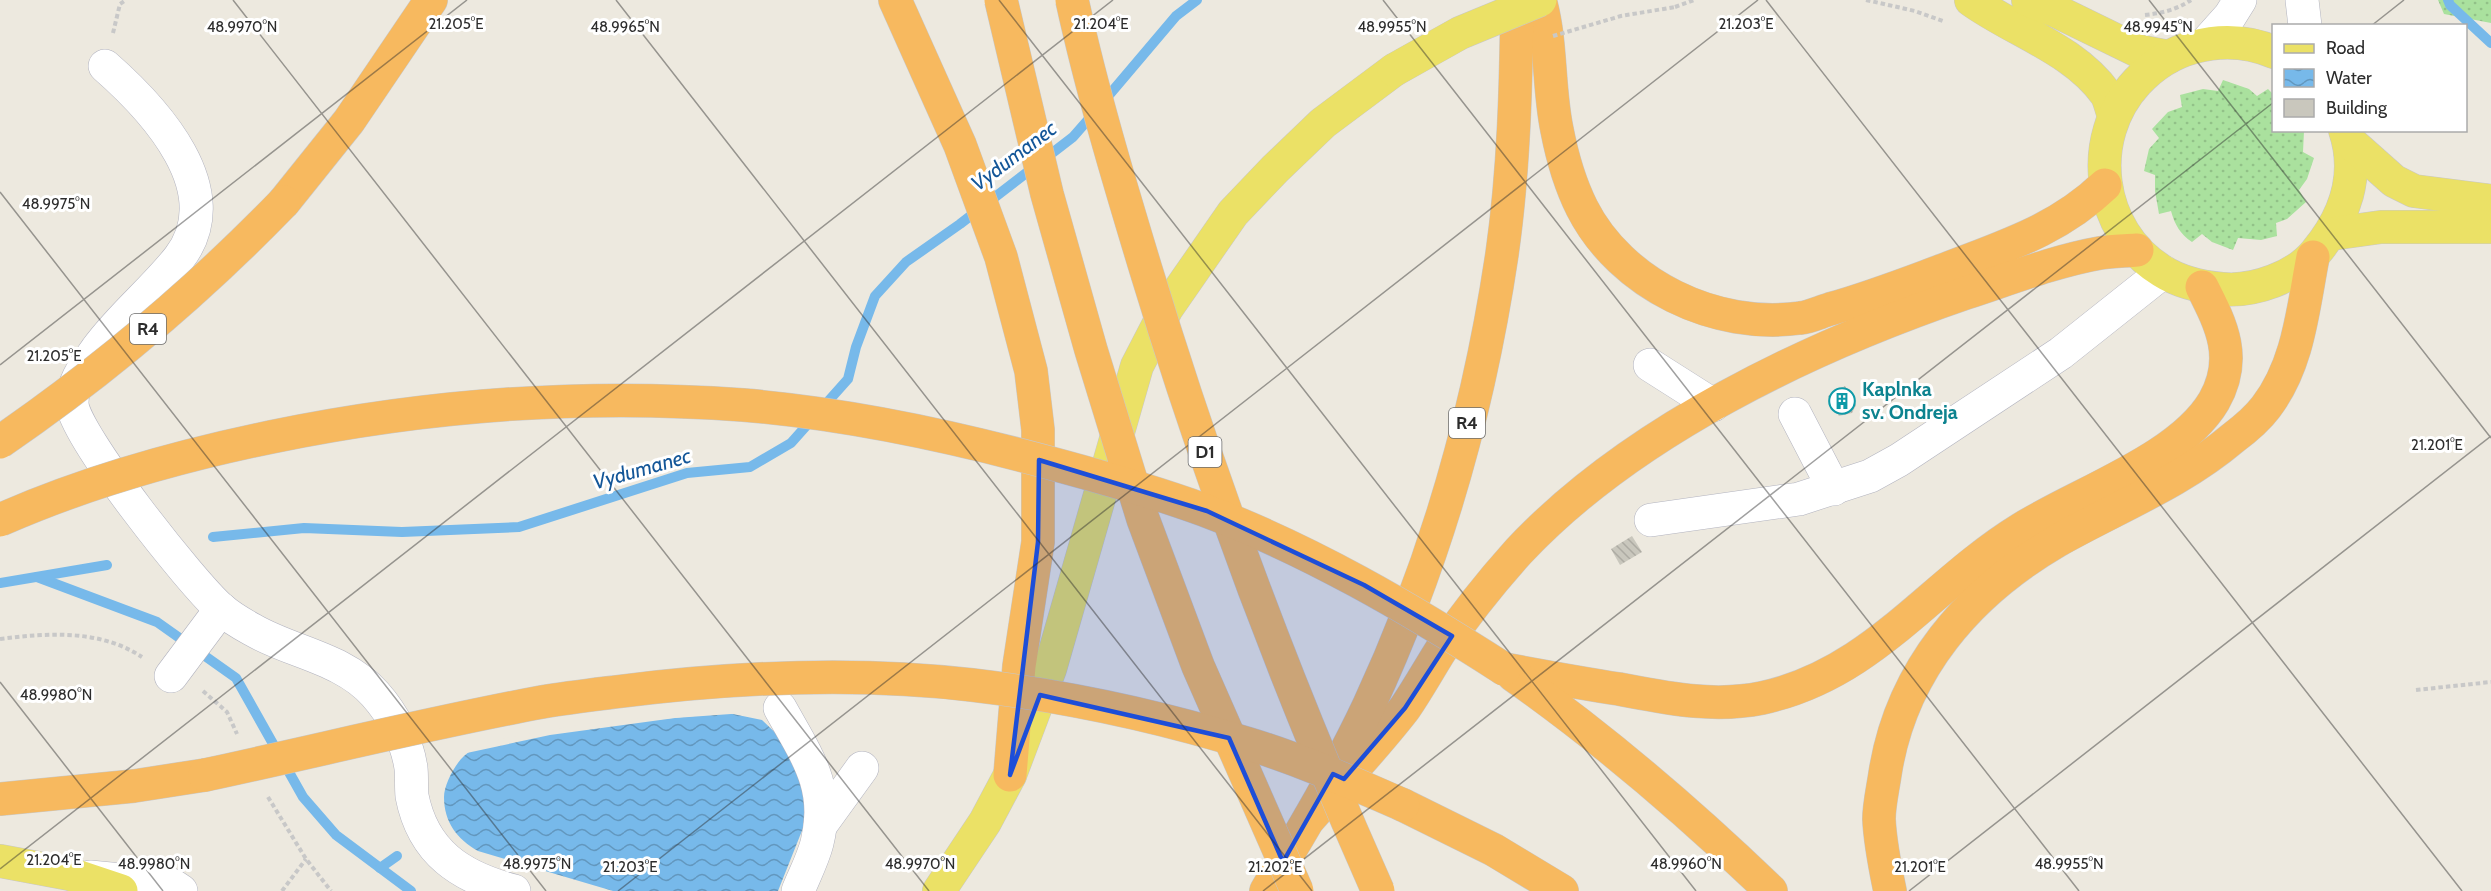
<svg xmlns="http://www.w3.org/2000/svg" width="2491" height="891" viewBox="0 0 2491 891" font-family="Cabin,sans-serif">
<defs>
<pattern id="garden-dots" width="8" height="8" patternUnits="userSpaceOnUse" patternTransform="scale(1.5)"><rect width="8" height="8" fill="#aae19e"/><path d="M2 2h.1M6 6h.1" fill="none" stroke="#92c188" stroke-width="1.8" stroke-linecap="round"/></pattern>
<pattern id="water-waves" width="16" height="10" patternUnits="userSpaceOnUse" patternTransform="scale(1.5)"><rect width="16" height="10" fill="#77b9ea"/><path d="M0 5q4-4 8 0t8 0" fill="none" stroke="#6297be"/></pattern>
<pattern id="building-back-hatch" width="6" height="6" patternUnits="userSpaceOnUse" patternTransform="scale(1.5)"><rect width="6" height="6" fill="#c9c7bd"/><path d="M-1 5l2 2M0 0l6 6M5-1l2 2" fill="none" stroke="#adaba3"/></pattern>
</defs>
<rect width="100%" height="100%" fill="#ede9df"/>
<!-- garden -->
<g fill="url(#garden-dots)">
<polygon points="2438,0 2491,0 2491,23 2444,14"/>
<path d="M2223,80L2249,89L2257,96L2268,89L2273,94L2274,130L2304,131L2303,152L2314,158L2307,179L2299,190L2306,202L2287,219L2276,223L2277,236L2261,240L2238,238L2233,250L2212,242L2202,234L2192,242C2180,234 2175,225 2171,211L2159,214L2155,191V175L2144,171L2149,149L2159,138L2152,129L2168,112L2182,107L2180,95L2203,89L2218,91Z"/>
</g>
<!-- water -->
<path fill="url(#water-waves)" d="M728,713L762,720L786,743L811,808L778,891H613L478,851C457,839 444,822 444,797C444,785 455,764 464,756C480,741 508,741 529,737C595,725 661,719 728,713Z"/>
<!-- pier -->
<polygon fill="#ede9df" points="728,710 745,713 675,718 550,735 462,754 483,742 590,723"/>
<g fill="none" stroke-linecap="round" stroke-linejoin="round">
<!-- stream -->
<g stroke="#77b9ea" stroke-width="10">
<polyline points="2448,0 2450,5 2491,43"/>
<polyline points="1104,101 1176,16 1197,0"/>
<polyline points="213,537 304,528 402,532 519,527 687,473 750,467 791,443 848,379 856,347 875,296 906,262 960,224 1073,137 1094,113"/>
<polyline points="37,577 157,622 236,678 303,797 336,835 411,891"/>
<polyline points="0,583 107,565"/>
<polyline points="380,868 397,856"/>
</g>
</g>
<!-- building -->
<g fill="url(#building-back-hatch)">
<polygon points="1845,386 1856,405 1852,413 1839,416 1828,396"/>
<polygon points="1632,536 1642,552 1620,565 1611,549"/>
</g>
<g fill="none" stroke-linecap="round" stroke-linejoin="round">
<!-- minor casing -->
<g stroke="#b2b3bf" stroke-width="34">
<g id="minor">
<polyline points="2302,0 2305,26"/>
<polyline points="2205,44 2230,16 2240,0"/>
<path d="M105,66C154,109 231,191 179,258C154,290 121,316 97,349C86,365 72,382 72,403C73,434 193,585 221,609C230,617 242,624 253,630C293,653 343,658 375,694C393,714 407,741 411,768C412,777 411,786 412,796C423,853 461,877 514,891"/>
<polyline points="1650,365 1713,405"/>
<polyline points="1795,414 1834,489"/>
<polyline points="1651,520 1799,499 1870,476 1899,460 2061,353 2163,272"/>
<polyline points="171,676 221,609"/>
<path d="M780,708C806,755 831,787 817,843C813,859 804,876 798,891"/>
<polyline points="820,826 862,768"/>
<polyline points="90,877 172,885 181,891"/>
</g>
</g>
<!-- major casing -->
<g stroke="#c8c8c8" stroke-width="34">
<g id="major">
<path d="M1971,0C2014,31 2074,49 2106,94C2110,100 2111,109 2114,116"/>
<polyline points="2028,0 2056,11 2138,51 2169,57"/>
<path d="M2274,52C2248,41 2220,40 2194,47C2171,53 2152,66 2137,82C2085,138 2097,231 2162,271C2181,283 2201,287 2222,289C2254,292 2296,277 2316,252C2345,217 2360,175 2345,130"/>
<polyline points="2349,141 2394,181 2414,191 2491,201"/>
<polyline points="2331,234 2381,227 2491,227"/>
<polyline points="0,861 70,874 121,891"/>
<polyline points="939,891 985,822 1010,775 1050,669 1137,366 1167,308 1233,213 1275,169 1323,123 1394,70"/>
</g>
</g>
<!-- highway casing -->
<g stroke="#c8c8c8" stroke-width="34">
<g id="highway">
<polyline points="895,0 960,145 1001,257 1031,371 1038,430 1038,542 1019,666 1010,775"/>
<path d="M1540,0C1552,43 1548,87 1557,130C1562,156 1570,184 1582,208C1621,285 1716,330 1800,318C1810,317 1820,312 1830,309C1870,298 1908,283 1946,269C2005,246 2058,230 2105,185"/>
<polyline points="284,202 349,121 431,0"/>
<path d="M1504,669C1542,676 1580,683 1619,689C1667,698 1713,708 1762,698C1873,674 1930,585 2021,529C2078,493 2180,459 2214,401C2238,359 2222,326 2202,287"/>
<path d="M1513,675C1605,740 1690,813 1771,891"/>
<polyline points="0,799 134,786 205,775"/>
<polyline points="1403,805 1494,850 1562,891"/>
<path d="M1310,818C1341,782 1376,746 1405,708C1418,689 1429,669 1441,650C1464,616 1491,582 1518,552C1631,431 1811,346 1966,293C2009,279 2055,261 2100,253C2112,251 2125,251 2137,250"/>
<path d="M1266,891C1302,831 1339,769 1369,705C1435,563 1479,409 1502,254C1514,170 1516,85 1517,0"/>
<path d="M1890,891C1885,867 1880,843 1879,819C1879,805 1883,788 1885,774C1901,670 1968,593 2057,541C2117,507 2180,483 2233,438C2245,429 2257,419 2266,407C2299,364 2303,308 2313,257"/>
</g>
</g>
<!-- path -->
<g stroke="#c8c8c8" stroke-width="4" stroke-dasharray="4.5 3" stroke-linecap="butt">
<polyline points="1866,0 1915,11 1943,21"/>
<polyline points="1675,7 1694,0"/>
<path d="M2145,15C2162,13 2176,10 2191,0"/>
<polyline points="113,33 120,4 126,0"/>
<path d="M0,639C49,633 99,629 142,657"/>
<polyline points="2416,690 2491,682"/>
<polyline points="203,691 227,712 237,734"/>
<polyline points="268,797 306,859 331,891"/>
<polyline points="282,891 306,859"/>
</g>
<!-- minor -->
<use href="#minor" stroke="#fff" stroke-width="33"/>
<!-- major -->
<use href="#major" stroke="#ebe166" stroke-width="33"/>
<!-- highway -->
<use href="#highway" stroke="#f7b95f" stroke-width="33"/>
<!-- major-bridge casing -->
<g stroke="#c8c8c8" stroke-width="34" stroke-linecap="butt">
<polyline id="major-bridge" points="1394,70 1460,33 1540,0"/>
</g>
<!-- highway-bridge casing -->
<g stroke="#c8c8c8" stroke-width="34" stroke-linecap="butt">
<g id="highway-bridge">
<polyline points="1001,0 1047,194 1091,350 1143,519 1198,666 1297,891"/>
<path d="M1072,0C1092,91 1119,181 1146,270C1210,481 1288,689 1378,891"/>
<path d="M0,442C103,371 197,292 284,202"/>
<path d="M0,520C86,482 179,456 271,437C426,405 585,393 743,405C851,414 957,437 1061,466C1109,479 1157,493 1204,510C1310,550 1409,608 1504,669"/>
<path d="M205,775C317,751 429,723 542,702C566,698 591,695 615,692C733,677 854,671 972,685C1065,696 1159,716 1249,744C1302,760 1352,783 1403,805"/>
</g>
</g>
<!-- path-bridge -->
<polyline stroke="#c8c8c8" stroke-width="4" stroke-dasharray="4.5 3" stroke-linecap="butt" points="1553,36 1621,16 1675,7"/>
<!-- major-bridge -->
<use href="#major-bridge" stroke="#ebe166" stroke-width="33"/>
<!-- highway-bridge -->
<use href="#highway-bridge" stroke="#f7b95f" stroke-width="33"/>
</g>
<!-- marked area -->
<path fill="#1d4ed8" fill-opacity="0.2" stroke="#1d4ed8" stroke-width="4.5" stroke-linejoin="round" d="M1039,460L1207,511L1364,585L1452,636L1405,708L1344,779L1333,774L1283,862L1229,738L1040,695L1010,775L1038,542Z"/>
<!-- ticks -->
<path fill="none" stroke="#2c2c2c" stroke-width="1.5" stroke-opacity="0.45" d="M233,0L929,891M616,0L1312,891M999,0L1696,891M1383,0L2079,891M1766,0L2462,891M2149,0L2491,438M2371,26L2404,0M0,192L546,891M0,365L467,0M0,682L163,891M0,869L1113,0M618,891L1758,0M1263,891L2274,102M1909,891L2491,436"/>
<!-- icons -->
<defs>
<g id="building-ring" transform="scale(1.35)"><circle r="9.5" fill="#fff" stroke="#0f9aa8" stroke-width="1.5"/><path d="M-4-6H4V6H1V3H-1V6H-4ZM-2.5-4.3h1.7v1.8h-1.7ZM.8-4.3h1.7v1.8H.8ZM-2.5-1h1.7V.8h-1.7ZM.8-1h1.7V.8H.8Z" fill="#0f9aa8"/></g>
</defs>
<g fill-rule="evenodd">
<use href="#building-ring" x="1842" y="401"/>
</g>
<g text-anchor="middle" stroke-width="6" stroke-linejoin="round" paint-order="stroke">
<!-- shield labels -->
<g fill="#fff" stroke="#6b6b6b" stroke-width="1.5">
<rect x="130" y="314" width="36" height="30" rx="4.5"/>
<rect x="1449" y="408" width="36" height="30" rx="4.5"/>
<rect x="1188.5" y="437" width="33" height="30" rx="4.5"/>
</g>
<g font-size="18" font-weight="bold" fill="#2c2c2c">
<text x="148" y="335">R4</text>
<text x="1467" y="429">R4</text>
<text x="1205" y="458">D1</text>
</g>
<!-- culture labels -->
<g font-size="20" font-weight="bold" fill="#0d838f" stroke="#fff" text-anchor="start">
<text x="1862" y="396">Kaplnka<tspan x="1862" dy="23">sv. Ondreja</tspan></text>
</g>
<!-- water labels -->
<g font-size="21" font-style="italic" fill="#135698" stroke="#fff">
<text transform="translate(1014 156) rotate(-37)" y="7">Vydumanec</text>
<text transform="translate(642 469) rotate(-16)" y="7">Vydumanec</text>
</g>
</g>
<g font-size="15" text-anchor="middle" fill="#2c2c2c" stroke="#fff" stroke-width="6" stroke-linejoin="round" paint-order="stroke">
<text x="456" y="29">21.205°E</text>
<text x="1101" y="29">21.204°E</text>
<text x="1746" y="29">21.203°E</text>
<text x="242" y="32">48.9970°N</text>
<text x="625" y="32">48.9965°N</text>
<text x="1392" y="32">48.9955°N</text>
<text x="2158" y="32">48.9945°N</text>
<text x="56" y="209">48.9975°N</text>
<text x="54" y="361">21.205°E</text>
<text x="2437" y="450">21.201°E</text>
<text x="56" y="700">48.9980°N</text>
<text x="54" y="865">21.204°E</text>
<text x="154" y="869">48.9980°N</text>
<text x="537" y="869">48.9975°N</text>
<text x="920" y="869">48.9970°N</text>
<text x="1686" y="869">48.9960°N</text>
<text x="2069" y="869">48.9955°N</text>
<text x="630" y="872">21.203°E</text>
<text x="1275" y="872">21.202°E</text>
<text x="1920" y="872">21.201°E</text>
</g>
<!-- legend -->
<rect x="2272" y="24" width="195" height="108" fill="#ffffff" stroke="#ababab" stroke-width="1.5"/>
<rect x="2284" y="44" width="30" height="9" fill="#ebe166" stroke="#ababab" stroke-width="1.5"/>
<text x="2326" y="54" font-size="18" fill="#2c2c2c">Road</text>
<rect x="2284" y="69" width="30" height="18" fill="url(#water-waves)" stroke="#ababab" stroke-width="1.5"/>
<text x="2326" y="84" font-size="18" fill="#2c2c2c">Water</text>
<rect x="2284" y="99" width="30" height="18" fill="#c9c7bd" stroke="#ababab" stroke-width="1.5"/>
<text x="2326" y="114" font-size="18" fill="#2c2c2c">Building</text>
</svg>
